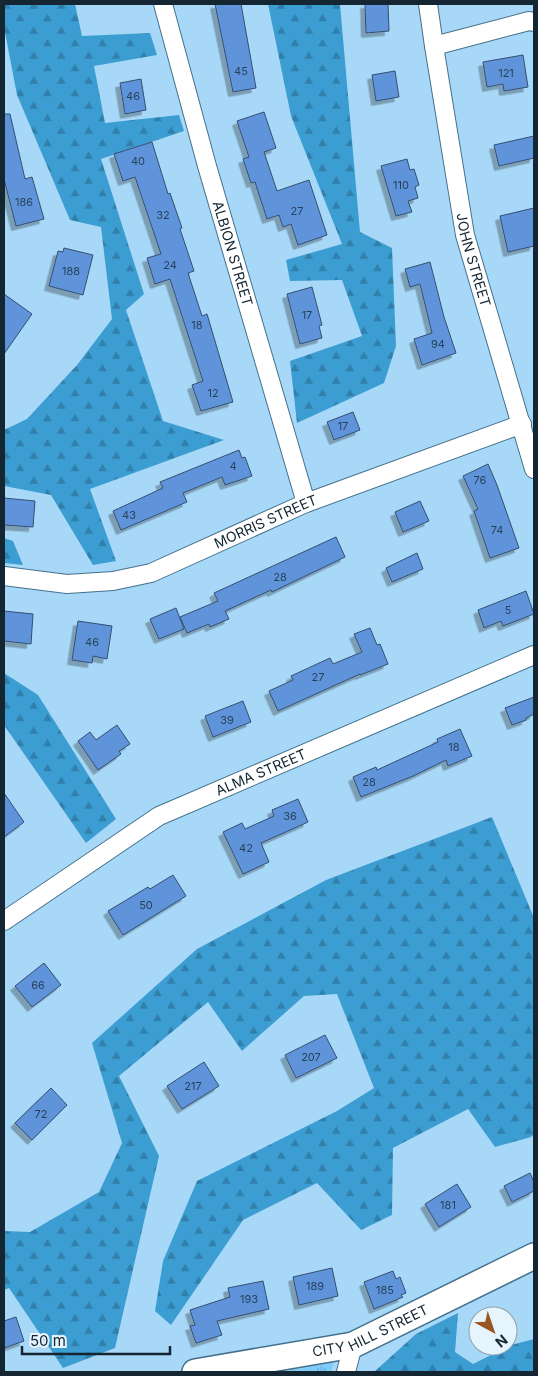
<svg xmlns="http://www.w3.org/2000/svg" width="538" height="1376" viewBox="0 0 538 1376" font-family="Inter,sans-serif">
<defs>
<pattern id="grass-tufts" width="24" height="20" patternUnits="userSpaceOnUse" patternTransform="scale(1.25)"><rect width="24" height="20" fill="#7fcdfb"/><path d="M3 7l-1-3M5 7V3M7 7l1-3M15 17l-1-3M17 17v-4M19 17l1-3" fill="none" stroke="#6db0d8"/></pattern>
<pattern id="forest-firs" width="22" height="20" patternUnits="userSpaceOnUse" patternTransform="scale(1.25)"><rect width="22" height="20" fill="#3c9dd2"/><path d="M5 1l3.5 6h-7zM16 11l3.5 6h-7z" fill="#3180ab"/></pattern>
<filter id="shadow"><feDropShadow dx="-4.5" dy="4.5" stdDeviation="0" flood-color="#0004"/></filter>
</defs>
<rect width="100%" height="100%" fill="#a8d8f7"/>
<!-- grass -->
<polygon fill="url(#grass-tufts)" points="334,1362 331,1372 283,1372"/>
<!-- forest -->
<g fill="url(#forest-firs)">
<polygon points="4,4 75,4 82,36 150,33 157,55 94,66 105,123 179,115 184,131 101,159 144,294 126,310 163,421 224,440 90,489 116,561 93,565 51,495 4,486 4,430 27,419 77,365 112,319 101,227 70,220 17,95 4,27"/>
<polygon points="268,4 340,4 360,232 392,248 396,346 384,383 297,423 290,361 362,336 342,280 290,281 286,260 342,244 291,116"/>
<polygon points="4,538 13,541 23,565 4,563"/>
<polygon points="4,673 38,695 116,819 86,843 4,725"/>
<polygon points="492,817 534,918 534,1134 531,1137 495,1147 468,1109 393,1148 392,1215 361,1230 317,1183 243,1220 171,1325 155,1311 163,1261 197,1181 337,1111 374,1088 337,994 304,996 242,1051 208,1002 119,1076 159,1156 115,1348 63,1368 9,1288 4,1290 4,1231 30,1232 99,1192 122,1143 92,1043 197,949 326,880"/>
<polygon points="458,1313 455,1352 473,1364 511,1345 534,1339 534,1372 374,1372 416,1334"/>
</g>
<!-- building -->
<g fill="#6094da" stroke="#354e70" filter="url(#shadow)">
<polygon points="215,4 241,4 256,88 233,92"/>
<polygon points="365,4 388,4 389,31 366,33"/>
<polygon points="523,55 528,87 504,91 503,84 487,87 483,62"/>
<polygon points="395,71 399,97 376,101 372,75"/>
<polygon points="141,79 146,110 125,114 120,83"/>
<polygon points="264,112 276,148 264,152 277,191 309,180 327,235 298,245 291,224 283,227 279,215 267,219 255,182 251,183 243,159 249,157 237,121"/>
<polygon points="4,114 10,114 25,179 32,177 44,219 16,226 4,179"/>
<polygon points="534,136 534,158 499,166 494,145"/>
<polygon points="152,142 168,194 170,193 182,228 180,229 194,271 188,273 202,316 207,314 233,402 201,411 192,385 203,381 170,279 155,284 147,258 161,254 135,177 123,181 114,154"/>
<polygon points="407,159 410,170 414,169 419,185 415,187 418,198 408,201 412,212 396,216 381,166"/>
<polygon points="534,208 534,246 508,252 500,216"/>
<polygon points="64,248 93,255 83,295 49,286 58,251 63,252"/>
<polygon points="430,262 444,317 456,353 422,365 414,339 432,333 420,284 410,287 405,269"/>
<polygon points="312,287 322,325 319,326 322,338 300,344 287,294"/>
<polygon points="4,294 32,314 4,354"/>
<polygon points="353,412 360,430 334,440 327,422"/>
<polygon points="239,450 242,458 245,457 252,476 225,485 222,477 183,493 187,502 121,530 113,511 163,488 160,482"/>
<polygon points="488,464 497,485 519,548 490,558 474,511 478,509 463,476"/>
<polygon points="4,498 35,501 33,527 4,525"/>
<polygon points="420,501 429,521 403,532 395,512"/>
<polygon points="336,537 345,557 272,592 271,590 225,611 229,619 210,627 209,624 187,633 180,617 218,601 214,593"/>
<polygon points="417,553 423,569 392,582 386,568"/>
<polygon points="526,591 534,614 503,626 501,621 484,628 478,610"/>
<polygon points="176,608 184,629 159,639 150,619"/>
<polygon points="4,611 33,614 31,644 4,641"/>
<polygon points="78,621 112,626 107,659 93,656 92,663 72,660"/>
<polygon points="370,628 377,645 380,644 388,664 360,675 360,674 278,711 269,691 293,680 291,676 330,658 333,664 362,652 354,634"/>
<polygon points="534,697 534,714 526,718 526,720 512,725 505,708"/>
<polygon points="243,701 251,722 213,737 205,716"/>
<polygon points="117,725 130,744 119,751 121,754 98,770 78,741 90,732 96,740"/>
<polygon points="460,729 472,756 448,766 446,760 413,776 361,797 353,777 376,767 377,770 438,742 437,739"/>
<polygon points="4,793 24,822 4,837"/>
<polygon points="298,799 308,822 261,843 269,862 243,874 223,832 242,823 245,829 274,816 272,810"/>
<polygon points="173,875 186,896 123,935 108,911 148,887 150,889"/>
<polygon points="44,963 61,985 32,1007 15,986"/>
<polygon points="325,1035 337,1058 296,1078 285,1055"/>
<polygon points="204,1062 219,1086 182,1109 167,1086"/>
<polygon points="51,1088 67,1105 32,1140 15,1123"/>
<polygon points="530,1173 534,1182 534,1191 512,1202 504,1186"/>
<polygon points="457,1184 471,1207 439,1227 425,1204"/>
<polygon points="332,1268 338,1296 299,1305 293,1277"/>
<polygon points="393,1271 396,1279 400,1277 406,1293 401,1295 403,1297 374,1309 364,1282"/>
<polygon points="263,1281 269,1309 217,1321 222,1335 196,1343 190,1326 195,1325 190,1310 230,1297 228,1288"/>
<polygon points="16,1317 24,1341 4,1348 4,1321"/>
</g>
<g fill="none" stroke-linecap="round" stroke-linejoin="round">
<!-- street casing -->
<g stroke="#44718c" stroke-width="20">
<g id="street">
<path id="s1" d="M163,4L207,166L306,503"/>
<path id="s2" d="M428,4L434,46L465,235L534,469"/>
<polyline points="434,46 529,21 534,22"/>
<path id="s3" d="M4,576L67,584L113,581L151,573L306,503L522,424"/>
<path id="s4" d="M4,921L159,816L534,655"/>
<polyline points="346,1372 353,1345"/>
</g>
</g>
<!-- secondary casing -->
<g stroke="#44718c" stroke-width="28">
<g id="secondary">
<path id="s5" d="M195,1372L353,1345L534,1256"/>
</g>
</g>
<!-- street -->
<use href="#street" stroke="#fff" stroke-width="18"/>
<!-- secondary -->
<use href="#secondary" stroke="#fff" stroke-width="25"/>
</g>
<g text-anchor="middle" stroke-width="4.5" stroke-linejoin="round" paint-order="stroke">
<!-- number labels -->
<g font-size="11" fill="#26425b">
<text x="241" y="75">45</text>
<text x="506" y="77">121</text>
<text x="133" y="100">46</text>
<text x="138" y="165">40</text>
<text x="401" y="189">110</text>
<text x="24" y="206">186</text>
<text x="297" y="215">27</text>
<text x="163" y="219">32</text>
<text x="170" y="269">24</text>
<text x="71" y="275">188</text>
<text x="307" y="319">17</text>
<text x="197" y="329">18</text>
<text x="438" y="348">94</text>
<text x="213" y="397">12</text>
<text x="343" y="430">17</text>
<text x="233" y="470">4</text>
<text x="480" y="484">76</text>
<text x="129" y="519">43</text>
<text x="497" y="534">74</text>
<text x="280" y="581">28</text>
<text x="508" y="614">5</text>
<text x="92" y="646">46</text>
<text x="318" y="681">27</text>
<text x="227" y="724">39</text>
<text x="454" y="751">18</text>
<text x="369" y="786">28</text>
<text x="290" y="820">36</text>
<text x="246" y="852">42</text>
<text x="146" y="909">50</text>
<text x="38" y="989">66</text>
<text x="311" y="1061">207</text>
<text x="193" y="1090">217</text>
<text x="41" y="1118">72</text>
<text x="448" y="1209">181</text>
<text x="315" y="1290">189</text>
<text x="385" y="1294">185</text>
<text x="249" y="1303">193</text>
</g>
<!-- street labels -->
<g font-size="14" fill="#132631" stroke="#e6f4fd">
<text dy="5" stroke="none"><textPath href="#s1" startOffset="259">ALBION STREET</textPath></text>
<text dy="5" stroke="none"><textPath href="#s2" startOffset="260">JOHN STREET</textPath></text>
<text dy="5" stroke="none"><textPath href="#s3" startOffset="274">MORRIS STREET</textPath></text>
<text dy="5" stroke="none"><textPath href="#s4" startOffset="298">ALMA STREET</textPath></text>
<text dy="5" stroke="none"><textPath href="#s5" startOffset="181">CITY HILL STREET</textPath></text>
</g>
</g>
<!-- border -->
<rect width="538" height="1376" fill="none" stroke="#132631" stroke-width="10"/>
<!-- north arrow -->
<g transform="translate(493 1331) rotate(140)"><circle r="24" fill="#e6f4fd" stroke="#92a2ab"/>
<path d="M0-4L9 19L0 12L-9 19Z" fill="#985722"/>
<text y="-8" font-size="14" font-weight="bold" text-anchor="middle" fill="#132631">N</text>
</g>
<!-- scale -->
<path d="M22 1346v8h148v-8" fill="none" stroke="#132631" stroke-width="2.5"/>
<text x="30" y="1346" font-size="15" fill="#132631" stroke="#e6f4fd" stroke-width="4" paint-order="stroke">50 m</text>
</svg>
